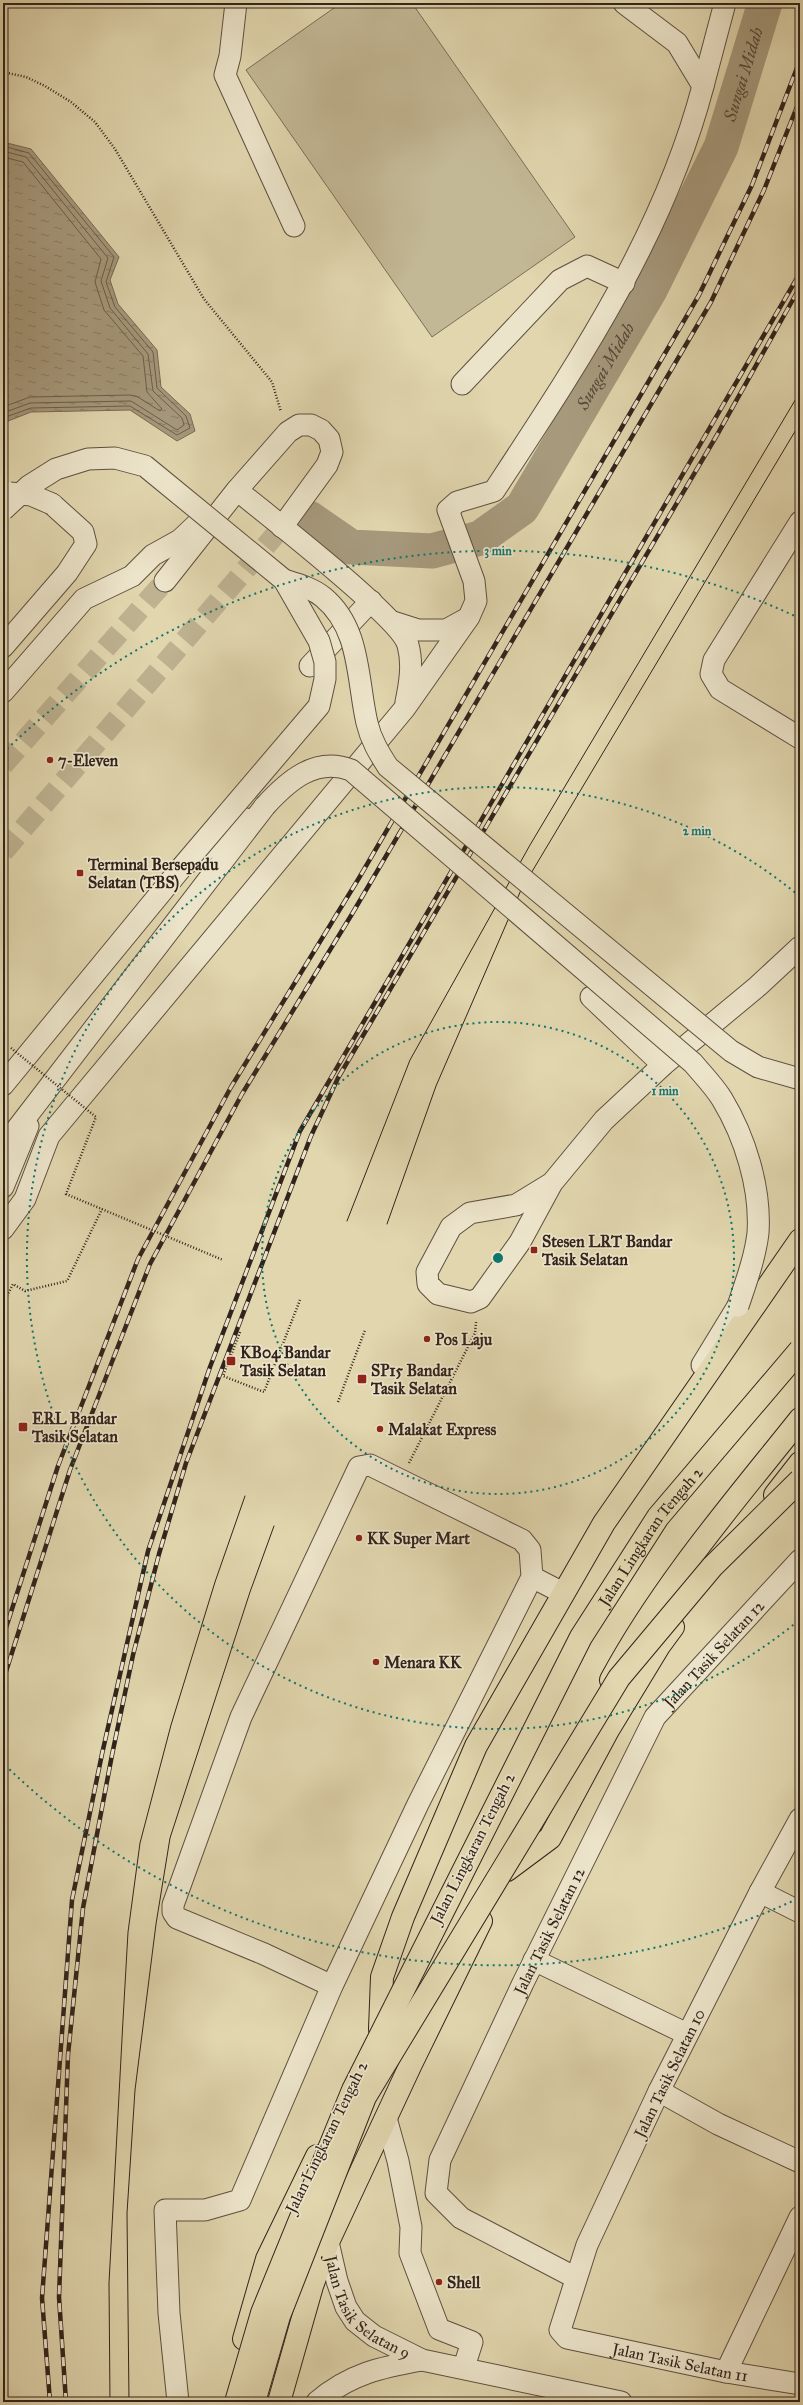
<svg xmlns="http://www.w3.org/2000/svg" width="803" height="2405" viewBox="0 0 803 2405" font-family="'IM FELL Great Primer',serif">
<defs>
<pattern id="water-ripples" width="26" height="14" patternUnits="userSpaceOnUse"><rect width="26" height="14" fill="#a6997c"/><path d="M2 4q2-2 4 0t4 0M15 11q2-2 4 0t4 0" fill="none" stroke="#887d65"/></pattern>
</defs>
<rect width="100%" height="100%" fill="#e1d6ae"/>
<filter id="stains"><feTurbulence type="fractalNoise" baseFrequency=".005" numOctaves="4"/><feColorMatrix values="0 0 0 0 .2 0 0 0 0 .09 0 0 0 0 .02 0 0 0 .5 -.17"/></filter>
<radialGradient id="worn" r=".72"><stop offset=".6" stop-color="#630" stop-opacity="0"/><stop offset="1" stop-color="#630" stop-opacity=".3"/></radialGradient>
<!-- garden -->
<polygon fill="#c3b895" stroke="#7a6e58" points="341,3 412,3 575,237 432,337 246,70"/>
<!-- water -->
<polygon fill="url(#water-ripples)" stroke="#786a56" points="3,142 31,149 119,257 110,280 118,304 157,350 161,387 190,414 195,431 177,441 130,410 31,412 3,423"/>
<g fill="none" stroke-linecap="round" stroke-linejoin="round">
<!-- shore -->
<g stroke="#6c5e4c" stroke-width="1">
<polyline points="3,146 29,153 114,257 106,282 115,307 153,352 157,388 186,416 190,428 177,435 130,406 31,408 3,418"/>
<polyline points="3,151 26,157 108,258 101,281 110,308 148,354 153,391 182,418 184,425 177,430 131,401 30,403 3,413"/>
<polyline points="3,157 23,162 101,259 95,282 104,310 143,356 147,392 162,409 160,411 138,397 130,395 30,397 3,407"/>
</g>
<!-- river -->
<path stroke="#a6997c" stroke-width="35" id="s1" d="M309,518L351,547L432,551L480,538L522,508L650,290L721,147L765,3"/>
<!-- minor-tunnel -->
<g stroke="#beb291" stroke-width="21" stroke-dasharray="21 10" stroke-linecap="butt">
<polyline points="3,765 165,581"/>
<polyline points="3,852 282,527"/>
</g>
<!-- minor casing -->
<g stroke="#5e5040" stroke-width="23">
<g id="minor">
<polyline points="236,3 230,56 225,75 294,226"/>
<polyline points="703,86 725,3"/>
<polyline points="462,384 560,280 587,266 624,283"/>
<path d="M237,490C267,515 400,617 408,645C413,664 410,683 406,702"/>
<polyline points="800,522 714,660 711,674 720,689 800,738"/>
<polyline points="165,581 237,490 288,432 299,425 311,425 321,430 329,439 332,452 327,465 282,527"/>
<polyline points="393,622 418,630 446,630 468,618"/>
<polyline points="3,647 67,573 86,544 83,532 52,504"/>
<polyline points="310,666 371,601"/>
<polyline points="3,692 84,599 132,576 153,555 180,540 198,523"/>
<polyline points="591,997 663,1065"/>
<polyline points="3,1085 182,867 246,819"/>
<polyline points="3,1147 265,806"/>
<polyline points="552,1183 516,1205 470,1213 451,1227 427,1272 428,1284 438,1294 471,1302 480,1298 520,1242 552,1183 604,1120 663,1065 758,986 800,947"/>
<polyline points="3,1187 28,1126"/>
<path d="M3,1229L25,1199L49,1136L405,708L469,617L476,601L474,581L448,510L457,502L494,491C578,363 664,235 703,86L677,43L624,3"/>
<polyline points="702,1365 738,1306"/>
<polyline points="532,1577 563,1593"/>
<path id="s2" d="M800,1819L760,1892L659,2091L587,2245L560,2330L567,2338L726,2372L800,2384"/>
<polyline points="760,1892 800,1912"/>
<polyline points="534,1960 687,2034"/>
<polyline points="659,2091 718,2124 800,2162"/>
<polyline points="386,2118 398,2161 411,2227 410,2253 439,2329 472,2342 464,2367"/>
<path id="s3" d="M328,2242L337,2281L346,2307L355,2321L374,2336L422,2360L621,2402"/>
<path id="s4" d="M576,2278L461,2218L436,2193L440,2160L523,1983L655,1717L800,1560"/>
<polyline points="726,2372 800,2217"/>
<polyline points="178,2402 169,2313 165,2210 205,2210 240,2200 332,1986 418,1804 532,1577 530,1550 522,1540 370,1465 359,1467 241,1717 173,1905 173,1912 177,1918 264,1954 332,1986"/>
<path d="M317,2402C349,2374 382,2367 422,2360"/>
</g>
</g>
<!-- highway casing -->
<g stroke="#32241c" stroke-width="24">
<g id="highway">
<polyline points="775,1495 800,1463"/>
<path d="M611,1680C662,1585 733,1503 800,1419"/>
<polyline points="507,1870 550,1838 608,1730 659,1646 673,1627"/>
<polyline points="380,2029 382,1977 403,1917 476,1746 604,1523 800,1240"/>
<polyline points="244,2339 267,2259 317,2156"/>
<polyline points="279,2402 312,2286 328,2242 411,2064 481,1921"/>
</g>
</g>
<!-- path -->
<g stroke="#32241c" stroke-width="2.5" stroke-dasharray="1 2" stroke-linecap="butt">
<polyline points="3,72 26,77 45,86 71,102 95,122 115,149 204,299 272,382 281,412"/>
<polyline points="3,1304 13,1284 25,1291 67,1281 102,1209"/>
<polyline points="240,1332 223,1376 264,1392 300,1300"/>
<polyline points="338,1402 365,1330"/>
<polyline points="409,1463 475,1333 476,1322"/>
</g>
<!-- minor -->
<use href="#minor" stroke="#ece4ca" stroke-width="21"/>
<!-- highway -->
<use href="#highway" stroke="#e1d6ae" stroke-width="22"/>
<!-- tram -->
<g stroke="#32241c" stroke-width="1">
<polyline points="347,1221 410,1060 530,845 800,392"/>
<polyline points="387,1224 436,1086 521,890 800,423"/>
<polyline points="110,2402 109,2283 123,2020 128,1932 140,1843 171,1725 215,1582 245,1496"/>
<polyline points="129,2402 127,2213 135,2090 156,1924 170,1838 250,1592 274,1526"/>
</g>
<!-- rail casing -->
<g stroke="#32241c" stroke-width="4.5">
<g id="rail">
<polyline points="3,1637 58,1466 138,1259 231,1087 359,878 699,295 752,185 800,60"/>
<polyline points="3,1681 70,1470 150,1264 242,1094 352,914 711,302 764,190 800,99"/>
<polyline points="50,2402 42,2298 72,1900 102,1754 148,1551 210,1367 300,1131 800,273"/>
<polyline points="66,2402 59,2297 68,2055 83,1908 112,1755 133,1655 159,1554 186,1463 311,1136 338,1078 717,435 800,287"/>
</g>
</g>
<!-- rail -->
<use href="#rail" stroke="#ece4ca" stroke-width="3" stroke-dasharray="9" stroke-linecap="butt"/>
<!-- minor-bridge casing -->
<g stroke="#5e5040" stroke-width="23" stroke-linecap="butt">
<g id="minor-bridge">
<polyline points="10,493 31,495 52,504"/>
<polyline points="3,510 29,486 56,469 88,459 115,458 145,466 284,580 319,641 325,662 325,679 319,706 182,867"/>
<path d="M284,580C297,584 312,588 323,597C361,628 357,680 367,723C371,740 379,753 388,767L731,1051L758,1067L800,1079"/>
<path d="M265,806C287,782 315,756 351,770L693,1063C703,1075 714,1086 722,1099C745,1137 761,1188 758,1233C755,1258 746,1282 738,1306"/>
</g>
</g>
<!-- highway-bridge casing -->
<g stroke="#32241c" stroke-width="24" stroke-linecap="butt">
<g id="highway-bridge">
<path id="s5" d="M236,2402L262,2313L353,2090L581,1637L658,1517L800,1350"/>
<polyline points="254,2402 279,2316 365,2097 619,1678 712,1567 800,1480"/>
</g>
</g>
<!-- path-bridge -->
<polyline stroke="#32241c" stroke-width="2.5" stroke-dasharray="1 2" stroke-linecap="butt" points="11,1048 96,1117 66,1194 223,1260"/>
<!-- minor-bridge -->
<use href="#minor-bridge" stroke="#ece4ca" stroke-width="21"/>
<!-- highway-bridge -->
<use href="#highway-bridge" stroke="#e1d6ae" stroke-width="22"/>
</g>
<!-- distance rings -->
<g fill="none" stroke="#0f766e" stroke-width="2" stroke-dasharray="2 4">
<circle cx="498" cy="1258" r="236"/>
<path d="M798 1621A471 471 0 1 1 798 895"/>
<path d="M797 1899A707 707 0 0 1 7 1767M7 749A707 707 0 0 1 797 617"/>
</g>
<!-- markers -->
<g fill="#8f2418" stroke="#ece4ca" stroke-width="1.5">
<circle cx="50" cy="760" r="4"/>
<rect x="76" y="869" width="8" height="8" rx="2"/>
<rect x="530" y="1246" width="8" height="8" rx="2"/>
<circle cx="427" cy="1339" r="4"/>
<rect x="226" y="1356" width="10" height="10" rx="2"/>
<rect x="357" y="1374" width="10" height="10" rx="2"/>
<rect x="18" y="1422" width="10" height="10" rx="2"/>
<circle cx="380" cy="1429" r="4"/>
<circle cx="359" cy="1538" r="4"/>
<circle cx="376" cy="1662" r="4"/>
<circle cx="439" cy="2282" r="4"/>
</g>
<g text-anchor="middle" stroke-width="3.5" stroke-linejoin="round" paint-order="stroke">
<!-- poi labels -->
<g font-size="16" font-weight="bold" fill="#32241c" stroke="#ece4ca" text-anchor="start">
<text x="58" y="766">7-Eleven</text>
<text x="88" y="870">Terminal Bersepadu<tspan x="88" dy="18">Selatan (TBS)</tspan></text>
<text x="542" y="1247">Stesen LRT Bandar<tspan x="542" dy="18">Tasik Selatan</tspan></text>
<text x="435" y="1345">Pos Laju</text>
<text x="240" y="1358">KB04 Bandar<tspan x="240" dy="18">Tasik Selatan</tspan></text>
<text x="371" y="1376">SP15 Bandar<tspan x="371" dy="18">Tasik Selatan</tspan></text>
<text x="32" y="1424">ERL Bandar<tspan x="32" dy="18">Tasik Selatan</tspan></text>
<text x="388" y="1435">Malakat Express</text>
<text x="367" y="1544">KK Super Mart</text>
<text x="384" y="1668">Menara KK</text>
<text x="447" y="2288">Shell</text>
</g>
<!-- street labels -->
<g font-size="16" fill="#32241c" stroke="#ece4ca">
<text dy="6" stroke="none"><textPath href="#s5" startOffset="963">Jalan Lingkaran Tengah 2</textPath></text>
<text dy="6" stroke="none"><textPath href="#s4" startOffset="777">Jalan Tasik Selatan 12</textPath></text>
<text transform="translate(472 1848) rotate(-63)" y="6">Jalan Lingkaran Tengah 2</text>
<text dy="6" stroke="none"><textPath href="#s4" startOffset="452">Jalan Tasik Selatan 12</textPath></text>
<text transform="translate(669 2073) rotate(-64)" y="6">Jalan Tasik Selatan 10</text>
<text transform="translate(326 2137) rotate(-64)" y="6">Jalan Lingkaran Tengah 2</text>
<text dy="6" stroke="none"><textPath href="#s3" startOffset="81">Jalan Tasik Selatan 9</textPath></text>
<text dy="6" stroke="none"><textPath href="#s2" startOffset="692">Jalan Tasik Selatan 11</textPath></text>
</g>
<!-- water labels -->
<g font-size="17" font-style="italic" fill="#554739" stroke="#ece4ca">
<text dy="6" stroke="none"><textPath href="#s1" startOffset="722">Sungai Midah</textPath></text>
<text dy="6" stroke="none"><textPath href="#s1" startOffset="398">Sungai Midah</textPath></text>
</g>
</g>
<circle cx="498" cy="1258" r="6" fill="#0f766e" stroke="#ece4ca" stroke-width="2"/>
<g font-size="12" text-anchor="middle" font-weight="bold" fill="#0f766e" stroke="#ece4ca" stroke-width="3.5" stroke-linejoin="round" paint-order="stroke">
<text x="498" y="555">3 min</text>
<text x="697" y="835">2 min</text>
<text x="665" y="1095">1 min</text>
</g>
<!-- margin -->
<rect width="803" height="2405" fill="none" stroke="#e1d6ae" stroke-width="16"/>
<rect x="4" y="4" width="795" height="2397" fill="none" stroke="#32241c" stroke-width="2"/>
<rect x="8" y="8" width="787" height="2389" fill="none" stroke="#32241c"/>
<rect width="100%" height="100%" filter="url(#stains)"/>
<rect width="100%" height="100%" fill="url(#worn)"/>
</svg>
